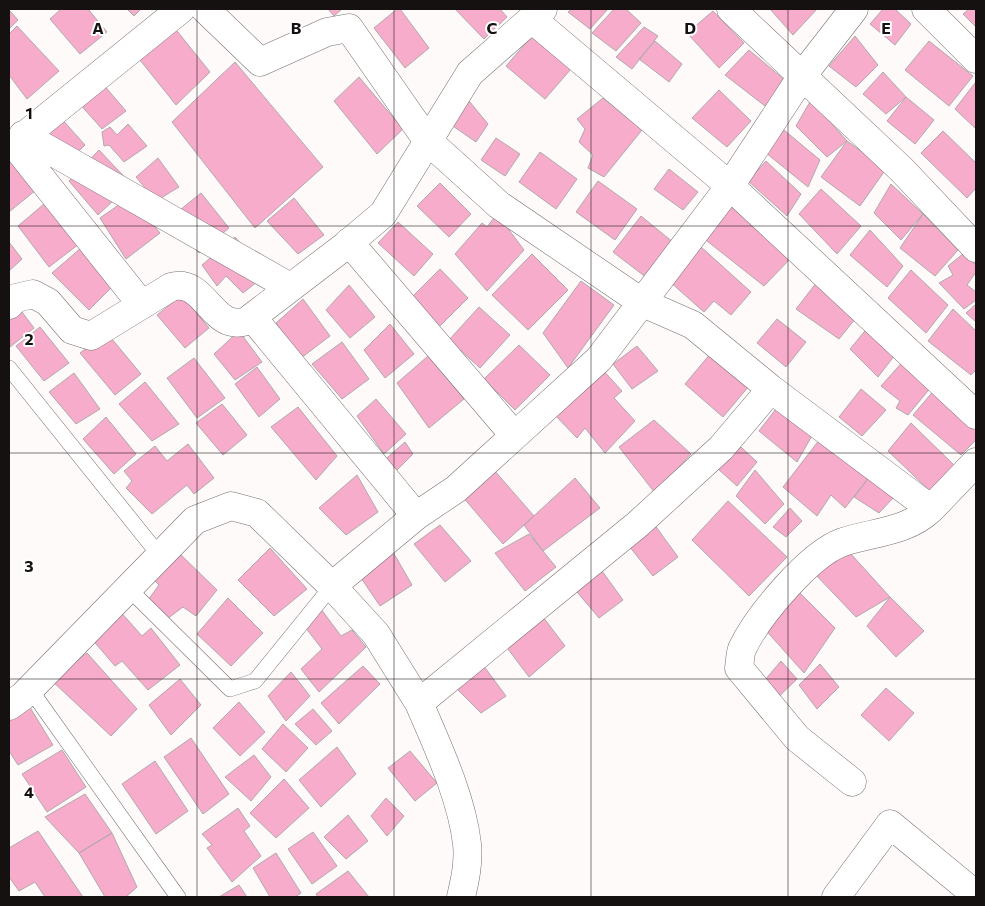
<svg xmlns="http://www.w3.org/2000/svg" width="985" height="906" viewBox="0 0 985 906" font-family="Commissioner,sans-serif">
  <rect width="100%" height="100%" fill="#fefafa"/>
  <path fill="#f7accb" stroke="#b1a8ab" d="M61 9H88L107 32 80 54 50 19Z
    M127 9H141L134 16Z
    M328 9H342L334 16Z
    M397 9H400L429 48 405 68 374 28Z
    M455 9H500L507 17 484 39Z
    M572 9H608L590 29 568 12Z
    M614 9H626L641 23 616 51 592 33Z
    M770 9H817L793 35Z
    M883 9H895L911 24 895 45 870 24Z
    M969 9H976V27L963 14Z
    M9 10 18 20 9 29Z
    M713 11 744 43 719 68 687 33Z
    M17 26 59 71 27 99 9 75V34Z
    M173 26 210 72 176 105 136 55Z
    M644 27 658 36 632 69 616 57Z
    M532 36 571 69 545 99 506 66Z
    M855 36 878 65 856 87 829 66Z
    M655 41 682 64 669 82 639 59Z
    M929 41 973 76 949 106 905 70Z
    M749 50 786 81 765 106 725 75Z
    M235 62 323 167 255 228 172 122Z
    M883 72 906 97 886 114 863 94Z
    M359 77 403 129 377 154 334 101Z
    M102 83 126 111 102 129 78 102Z
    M975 83 976 85V129L955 109Z
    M719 90 751 121 727 147 692 118Z
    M465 96 488 124 476 142 447 122Z
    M906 97 934 120 915 144 887 121Z
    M603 98 642 130 604 177 588 168 593 155 579 142 585 129 577 119Z
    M811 100 847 141 827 157 796 126Z
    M60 117 85 145 63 166 37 138Z
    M128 124 147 146 124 162 109 145 104 146 102 132 110 127 117 135Z
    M784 130 820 160 808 187 766 153Z
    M943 131 976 163V188L967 198 921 153Z
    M496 138 520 154 505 176 481 160Z
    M847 141 886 169 860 206 821 177Z
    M99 150 131 184 98 215 69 181Z
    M540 152 577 179 556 209 519 182Z
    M9 158 36 190 9 212Z
    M158 158 179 187 156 201 136 177Z
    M766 161 801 194 787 216 748 181Z
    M669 169 698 192 683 210 654 189Z
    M598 181 637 209 615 240 576 212Z
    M440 183 471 214 449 237 417 206Z
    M891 184 923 214 901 240 874 213Z
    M821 189 861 226 837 254 799 214Z
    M201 193 229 228 199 253 170 218Z
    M130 197 160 233 126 259 100 218Z
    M294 198 324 235 298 254 267 221Z
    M44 204 79 244 49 267 18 226Z
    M729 205 790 259 764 286 702 237Z
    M497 214 524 250 487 291 455 254 482 223 487 227Z
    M923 214 958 250 935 276 900 248Z
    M641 216 674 243 647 278 613 252Z
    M398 222 433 254 414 276 378 243Z
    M870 230 903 266 887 287 850 255Z
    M235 237 267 274 243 293 226 276 217 286 202 265Z
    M9 242 22 259 9 271Z
    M700 246 751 292 731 315 714 301 704 312 669 281Z
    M82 247 113 286 89 310 52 273Z
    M964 253 976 265V272L967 285 976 292V300L964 309 939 283 953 275 948 266Z
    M532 254 568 290 528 330 492 295Z
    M440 269 468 298 437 329 409 300Z
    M911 270 948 305 926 333 888 298Z
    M581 281 614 305 568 368 543 333Z
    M817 282 856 318 839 339 796 309Z
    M349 285 375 317 350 338 326 310Z
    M182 295 209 328 185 348 157 315Z
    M303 299 330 336 301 358 276 323Z
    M16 304 34 328 10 347 9 310Z
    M976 304V322L966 313Z
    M479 307 510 335 480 368 449 340Z
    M953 309 976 331V370L971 375 928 341Z
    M777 319 806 342 786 367 757 343Z
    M390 324 414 354 385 378 364 350Z
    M869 326 898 351 878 377 850 349Z
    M40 327 69 363 44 381 16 346Z
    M239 331 262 362 235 380 214 354Z
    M107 333 141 374 115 395 80 353Z
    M342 342 369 379 342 399 312 364Z
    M519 345 550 375 515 410 484 379Z
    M637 346 658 371 632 389 613 364Z
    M711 353 749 386 723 417 685 384Z
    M428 356 464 399 429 428 397 383Z
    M194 358 225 398 197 418 167 378Z
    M906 358 932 386 908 415 896 408 900 401 881 386Z
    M257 367 280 399 259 417 235 384Z
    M601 368 622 391 614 398 635 421 605 453 585 428 577 438 551 411Z
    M74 373 100 409 76 424 49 392Z
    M145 382 179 424 152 441 119 404Z
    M936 388 976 428V440L961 455 913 415Z
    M861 389 886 410 862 436 839 417Z
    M376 399 406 434 384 454 357 416Z
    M222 404 247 435 223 455 196 423Z
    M779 405 813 434 797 462 759 431Z
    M298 407 337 456 316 480 271 427Z
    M106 417 136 454 114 474 83 439Z
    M654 420 691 454 655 493 619 447Z
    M911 423 955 466 932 493 888 451Z
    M820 439 870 476 845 508 831 495 817 516 783 487Z
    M405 442 413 454 391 476 380 464Z
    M188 444 214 478 194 494 187 485 152 514 126 488 132 481 124 471 155 446 167 461Z
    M741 447 757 462 737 486 718 469Z
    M487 462 534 516 503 544 456 489Z
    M755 470 784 504 765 524 736 496Z
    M357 475 378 512 346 535 319 508Z
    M870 476 894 497 879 513 854 497Z
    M575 478 600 508 543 551 524 525Z
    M728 501 787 557 749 596 692 540Z
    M790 508 802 521 786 537 773 527Z
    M651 520 678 557 653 576 625 541Z
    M440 525 471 561 445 582 414 544Z
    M529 534 556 567 525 591 495 553Z
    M841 543 890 597 856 617 814 573Z
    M270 548 307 589 274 616 238 580Z
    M176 550 217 590 196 616 183 607 167 619 148 600 159 585 149 575Z
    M393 552 412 585 380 606 359 575Z
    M597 564 623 600 599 618 572 586Z
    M798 591 835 628 804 673 762 626Z
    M890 597 924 631 896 657 867 626Z
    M228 598 263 633 231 666 197 634Z
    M321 609 341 636 352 630 366 647 319 692 301 669 322 649 302 623Z
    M119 610 142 636 151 628 180 665 148 690 122 661 115 666 91 638Z
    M543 617 565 646 529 677 505 645Z
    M87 653 137 709 111 736 51 680Z
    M781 661 797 679 769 706 759 687Z
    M820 664 839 687 817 709 799 685Z
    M483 665 506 696 481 713 452 684Z
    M363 666 380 684 339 724 321 703Z
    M291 672 310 696 286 721 268 696Z
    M180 679 201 705 171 735 149 705Z
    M886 688 914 713 889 741 861 715Z
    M23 696 53 745 18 765 9 751V706Z
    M239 702 265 732 240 756 213 728Z
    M313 709 332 731 316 745 295 724Z
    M283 724 308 748 286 772 262 749Z
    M191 738 229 794 203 814 164 757Z
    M337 747 356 774 321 807 299 780Z
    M62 750 86 787 47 812 22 774Z
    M410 751 437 783 415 801 388 768Z
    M254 755 271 777 251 801 225 777Z
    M155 761 188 811 156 834 122 784Z
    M284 779 309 808 276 838 250 813Z
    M85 794 112 833 79 853 45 817Z
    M386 798 404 816 387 836 371 816Z
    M238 808 250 826 244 831 261 856 232 882 207 848 212 845 202 834Z
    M348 815 368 841 346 859 324 837Z
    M38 831 83 897H45L35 882 19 891 9 877V848Z
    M313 832 337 866 312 884 288 849Z
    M112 833 137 887 126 897H105L79 853Z
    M276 853 301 893 295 897H270L253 868Z
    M348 871 369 897H318L316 894Z
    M239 885 247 897H219Z"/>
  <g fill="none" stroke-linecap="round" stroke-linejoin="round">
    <defs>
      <path id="service" d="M9 368 160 556
        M128 588 230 689 255 681 332 586
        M30 689 178 897"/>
      <path id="minor" d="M205 9 260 62 327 32 349 28 427 140 499 205 643 303 693 325 771 389 931 509 976 462
        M731 9 902 170 976 248
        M926 9 976 59
        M532 19 730 186 976 415
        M23 135 290 287
        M349 242 514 435
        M9 305 16 298 33 294 48 302 72 330 91 336 171 287C206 277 211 333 247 321L345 246 383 214 470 73 543 9
        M142 305 14 144 181 9
        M252 317 416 516
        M332 586 416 516 456 489 599 359 730 186 802 76 854 9
        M9 706 23 696 195 520 231 506 257 513 332 586 376 634 419 703
        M852 782 797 738 739 668C740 662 740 654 742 649 757 617 809 554 843 542 873 532 907 532 931 509
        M461 897C465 880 469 862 467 844 462 798 437 745 419 703L638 524 721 448 771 389
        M836 897 890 824 976 895"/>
    </defs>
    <use href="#service" stroke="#786f6f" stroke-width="16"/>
    <use href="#minor" stroke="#786f6f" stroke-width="29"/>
    <use href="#service" stroke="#fff" stroke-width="15"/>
    <use href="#minor" stroke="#fff" stroke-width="28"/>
  </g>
  <path fill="none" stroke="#151111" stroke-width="1" stroke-opacity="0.55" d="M197 9V897M394 9V897M591 9V897M788 9V897M9 226H976M9 453H976M9 679H976"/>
  <g font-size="16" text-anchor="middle" font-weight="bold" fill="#151111" stroke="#fff" stroke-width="4" stroke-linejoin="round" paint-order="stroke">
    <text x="98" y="34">A</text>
    <text x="296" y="34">B</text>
    <text x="492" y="34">C</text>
    <text x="690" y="34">D</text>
    <text x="886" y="34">E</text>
    <text x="29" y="119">1</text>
    <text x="29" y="345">2</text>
    <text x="29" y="572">3</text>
    <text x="29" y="798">4</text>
  </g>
  <rect width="985" height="906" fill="none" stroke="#151111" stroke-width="20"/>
</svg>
